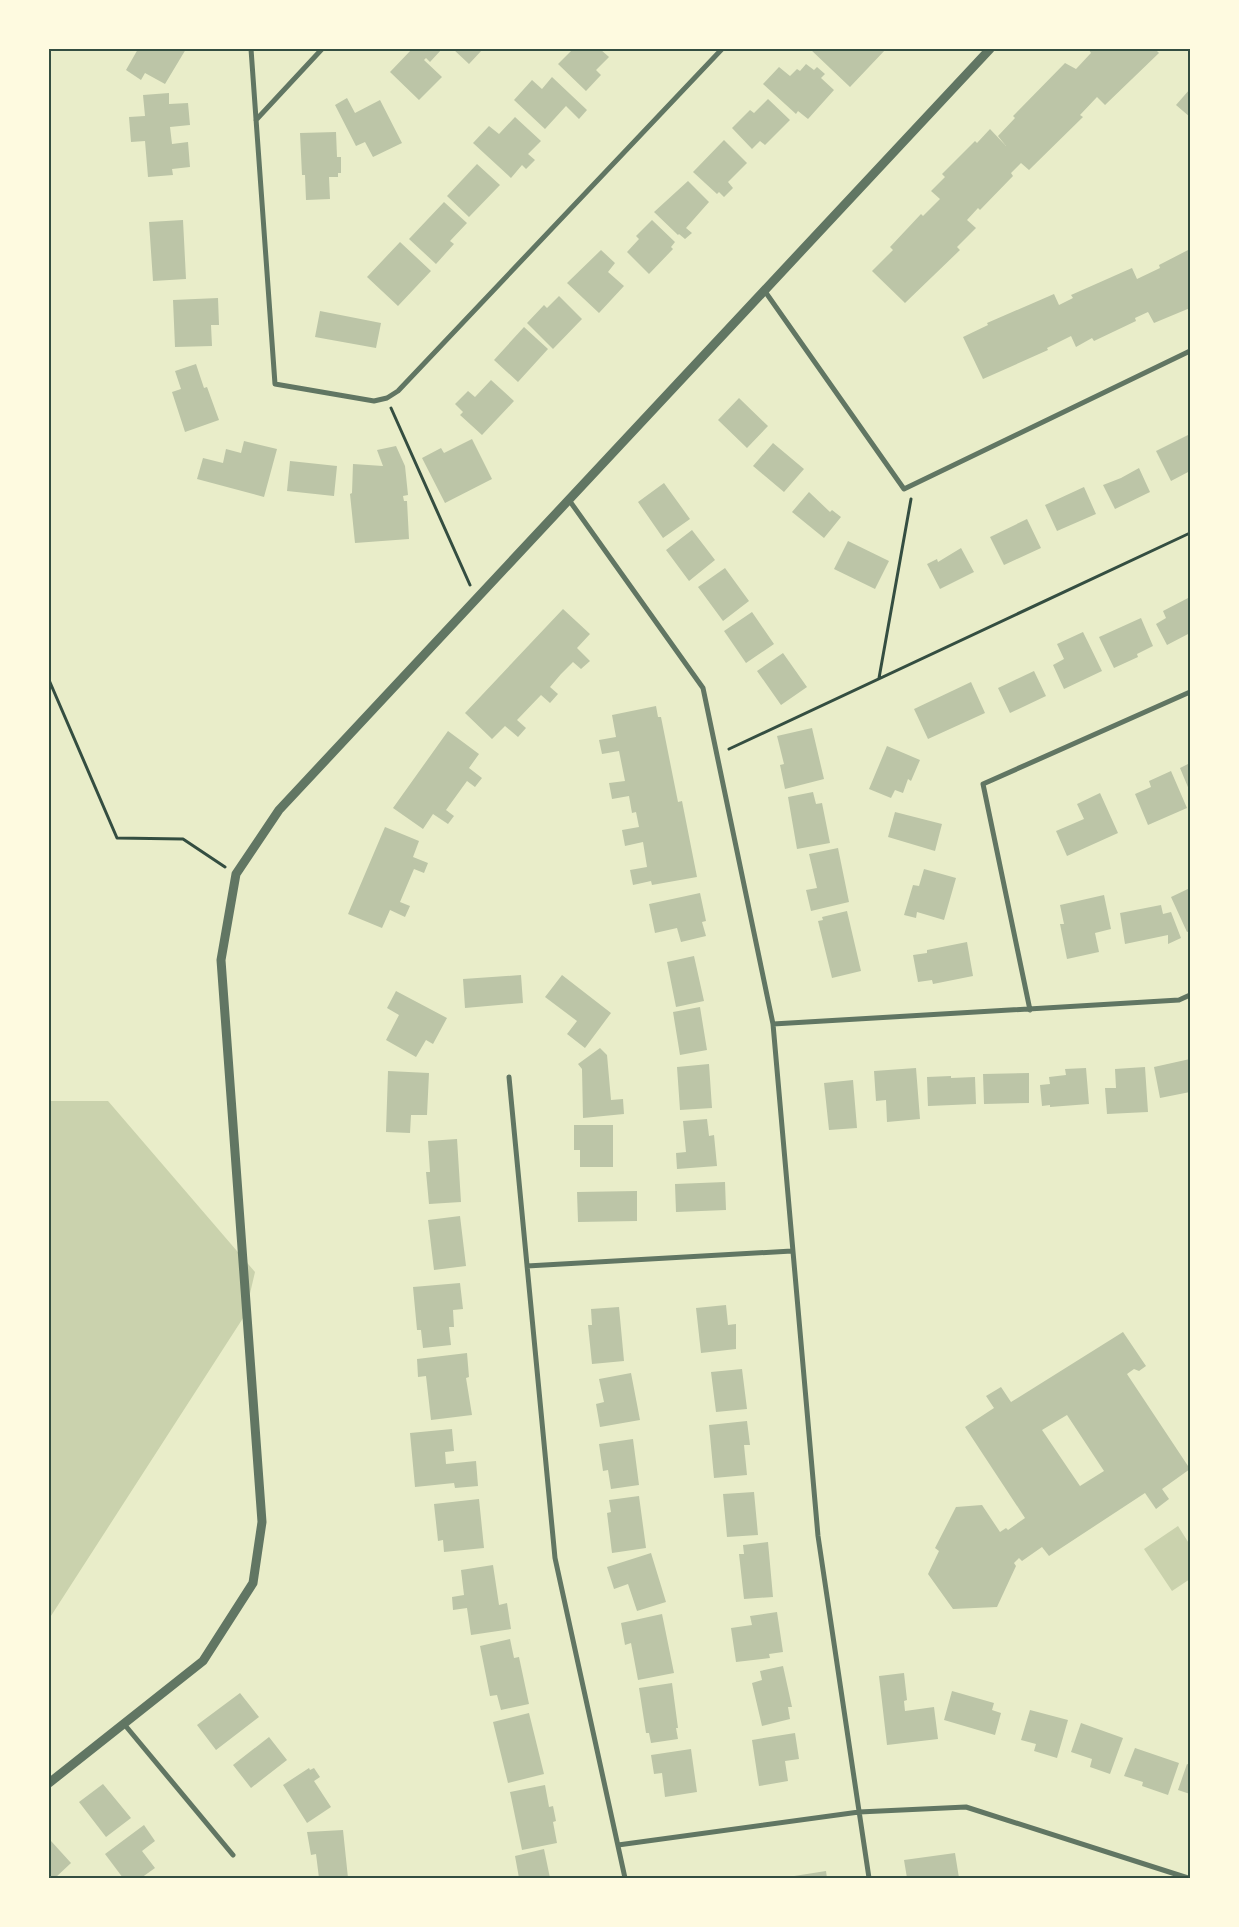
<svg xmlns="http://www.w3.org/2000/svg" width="1239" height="1927" viewBox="0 0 1239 1927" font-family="'PT Sans',sans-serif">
  <rect width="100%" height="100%" fill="#e9edc9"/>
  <path fill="#cad2ad" d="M49 1101H108L255 1272 245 1315 49 1619Z
    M1178 1526 1190 1545V1579L1172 1591 1144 1549Z"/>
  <path fill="#bcc5a7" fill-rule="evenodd" d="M138 49H186L165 84 145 73 141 80 126 70Z
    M412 49 441 50 430 62 426 58 424 60 442 77 419 100 390 72Z
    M453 49H483L469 64Z
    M573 49H600L609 57 596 70 601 75 586 91 558 64Z
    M810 49H886L850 87Z
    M1090 49H1159L1157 51 1159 53 1105 105 1097 97 1080 115 1083 117 1029 170 1021 163 1011 173 1013 176 980 210 978 208 967 220 976 228 957 247 960 250 905 303 872 271 893 250 890 247 921 214 923 216 940 199 931 191 945 177 942 174 975 141 977 143 990 129 1006 146 998 136 1015 118 1013 116 1065 63 1076 69 1091 53 1089 50Z
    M806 64 814 70 817 67 825 74 821 78 834 90 808 119 798 111 796 114 763 84 779 67 790 76 797 69 800 71Z
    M552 77 587 110 579 119 566 106 545 129 514 100 532 80 542 89Z
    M1190 89V117L1176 105Z
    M169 93V104L188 103 190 125 170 127 172 144 188 142 190 167 172 169 173 175 148 177 145 141 131 142 129 117 145 116 143 95Z
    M347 98 355 113 380 100 402 143 373 157 365 142 356 146 335 105Z
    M768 99 790 120 765 145 760 141 752 149 732 128 750 110 754 113Z
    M515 117 541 141 528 154 535 160 526 169 522 165 511 178 473 143 489 126 499 134Z
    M336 132 337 157H341V173H338V177H329L330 199 306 200 305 175H302L300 133Z
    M724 140 747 163 728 182 733 188 724 197 719 192 717 194 693 172Z
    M477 164 500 185 469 217 447 196Z
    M688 181 709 202 686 228 692 233 685 239 679 234 678 235 654 212Z
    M444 202 467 223 450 241 454 244 436 264 409 239Z
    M183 220 186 279 153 281 149 222Z
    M652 220 675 242 671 247 673 249 649 274 627 252 639 239 636 236Z
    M400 242 431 271 398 306 367 277Z
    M1190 249V308L1154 323 1148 312 1135 318 1136 321 1094 341 1092 338 1076 347 1071 336 1047 348 1048 350 983 379 963 337 988 325 987 323 1054 294 1059 305 1073 298 1071 295 1132 268 1137 279 1160 268 1159 265Z
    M601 250 615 263 608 272 624 286 599 313 567 283Z
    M559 296 582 319 553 349 527 323 544 305 547 308Z
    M218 298 219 325H211L212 346 175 347 173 300Z
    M320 311 381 323 376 348 315 337Z
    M524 327 548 349 518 382 494 360Z
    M196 364 204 388 207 387 219 420 185 432 172 392 181 389 175 371Z
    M491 380 514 401 482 435 460 415 463 412 455 404 468 391 475 397Z
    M739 398 768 426 747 448 718 420Z
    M1190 434V471L1171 481 1156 451Z
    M472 439 492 479 445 503 422 458 441 448 444 453Z
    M244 441 277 449 264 497 197 479 203 458 223 463 226 449 241 453Z
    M773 443 804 469 784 492 753 466Z
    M396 446 405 466 408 495 403 496 404 501H407L409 539 355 543 350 494 352 493 353 464 383 466 377 450Z
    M290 461 337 466 334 496 287 491Z
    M1139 468 1150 492 1115 509 1103 485 1121 478Z
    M664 483 690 519 663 538 638 502Z
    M1084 487 1096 514 1057 531 1045 505Z
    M809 492 830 512 832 510 841 517 824 538 792 512Z
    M1027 519 1041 548 1004 565 990 537Z
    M692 530 715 560 689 581 666 550Z
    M848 541 889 561 875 589 834 569Z
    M961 548 974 572 940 589 927 564 937 559 938 562Z
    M725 568 749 601 723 621 698 587Z
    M1190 597V633L1167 645 1156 624 1166 618 1163 611Z
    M563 609 590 634 577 648 590 661 581 669 573 662 561 674 550 687 558 694 550 703 541 695 517 720 526 728 518 737 505 726 492 739 465 713Z
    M752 612 774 644 746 663 724 631Z
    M1141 618 1153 646 1137 654 1138 657 1114 668 1099 637Z
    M1083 632 1102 671 1064 689 1053 665 1064 659 1057 644Z
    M783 653 807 687 781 705 757 671Z
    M1034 671 1046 696 1010 713 998 688Z
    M971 682 985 713 928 739 914 709Z
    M656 706 658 717H661L678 802 682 801 697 877 652 885 651 881 633 885 630 870 647 867 643 842 625 846 622 830 639 827 636 812 632 813 629 796 612 799 609 783 625 781 619 751 602 754 599 740 616 737 612 715Z
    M812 728 824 779 785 789 780 765 784 764 777 736Z
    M448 731 479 754 469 768 482 778 475 787 467 781 446 810 454 816 448 824 433 814 423 829 393 808Z
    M887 746 920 760 911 781 908 779 903 793 895 790 891 798 869 789Z
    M1190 763V792L1180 768Z
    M1171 771 1187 808 1148 825 1135 794 1151 787 1149 781Z
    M813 792 816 804 822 803 830 843 797 849 788 797Z
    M1100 793 1118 833 1067 856 1056 831 1084 819 1077 804Z
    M895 812 942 824 935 851 888 837Z
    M385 827 419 841 413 857 428 863 424 873 414 869 400 902 410 906 405 917 390 910 382 928 348 914Z
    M838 848 849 902 811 911 806 890 817 888 809 854Z
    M924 869 956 878 944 920 917 912 916 918 904 915 913 885 919 886Z
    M1190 888V931L1187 932 1171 897Z
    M700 893 706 921 702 922 706 936 681 942 677 928 655 933 649 904Z
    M1104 895 1111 929 1095 933 1099 952 1067 959 1060 924H1064L1060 905Z
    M1161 905 1163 914 1171 912 1181 938 1168 944V935L1125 944 1120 913Z
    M847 911 861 971 832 978 818 921 823 920 822 917Z
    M967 942 973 976 933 984 932 980 918 982 913 955 927 953V950Z
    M694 956 704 1001 676 1007 667 962Z
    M521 975 523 1003 465 1008 463 979Z
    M562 975 611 1013 585 1048 567 1034 577 1021 545 997Z
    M396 991 447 1018 433 1044 426 1040 416 1057 386 1040 399 1015 387 1008Z
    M700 1007 707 1050 680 1055 673 1012Z
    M600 1048 607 1055 611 1100 623 1099 624 1114 583 1118 582 1069 578 1064Z
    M1190 1059V1092L1160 1098 1154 1067Z
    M709 1064 712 1108 680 1110 677 1067Z
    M1145 1067 1148 1112 1107 1114 1105 1088H1116L1115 1069Z
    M916 1068 920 1119 887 1122 886 1100 876 1101 874 1071Z
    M1086 1068 1089 1104 1050 1107V1105L1042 1106 1040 1085 1050 1084 1049 1077 1066 1075 1065 1069Z
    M388 1071 429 1073 427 1115H411L410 1133 386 1132Z
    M1029 1073V1103L984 1104 983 1074Z
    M951 1076V1078L975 1077 976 1104 928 1106 927 1077Z
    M853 1080 857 1128 829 1130 824 1083Z
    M707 1119 709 1136 714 1135 717 1166 677 1169 676 1153 686 1152 683 1121Z
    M574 1125H613V1167H580V1150H574Z
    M457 1139 461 1202 429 1204 426 1172H430L428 1141Z
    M725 1182 726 1210 676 1212 675 1184Z
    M637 1191V1221L578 1222 577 1192Z
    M460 1216 466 1266 434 1270 428 1220Z
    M460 1283 463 1309 453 1310 454 1327H449L451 1345 423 1348 421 1330H417L413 1287Z
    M726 1305 728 1325 736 1324V1349L701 1353 696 1308Z
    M619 1307 624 1361 592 1364 588 1325H592L591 1309Z
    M1123 1332 1146 1366 1139 1371 1134 1369 1127 1374 1190 1469 1162 1489 1169 1499 1156 1509 1145 1493 1049 1556 1042 1547 1022 1561 1019 1558 1014 1563 1016 1566 997 1607 953 1609 928 1574 939 1551 935 1548 956 1507 982 1505 1000 1532 1006 1528 1008 1530 1025 1518 965 1427 994 1408 986 1396 1001 1387 1011 1402ZM1067 1415 1104 1471 1080 1486 1042 1430Z
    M467 1353 469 1377 466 1378 472 1415 431 1420 426 1376 418 1377 417 1359Z
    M742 1369 747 1409 716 1412 711 1372Z
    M631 1373 640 1420 600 1427 596 1404 604 1402 599 1379Z
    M747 1421 750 1445H744L747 1475 714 1478 709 1425Z
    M452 1429 454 1451 445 1452 446 1464 476 1461 478 1486 455 1488 454 1483 415 1487 410 1433Z
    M633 1439 639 1485 611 1489 608 1470 603 1471 599 1444Z
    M754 1492 758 1535 727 1537 723 1494Z
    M639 1496 646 1548 612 1553 607 1513 611 1512 609 1500Z
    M479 1499 484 1548 444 1552 443 1540 438 1541 434 1504Z
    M768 1542 773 1597 744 1599 739 1554H744L743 1545Z
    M651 1553 666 1602 637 1611 628 1584 614 1589 607 1567Z
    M493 1565 499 1605 507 1603 511 1629 471 1635 467 1608 453 1610 452 1597 464 1595 461 1570Z
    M777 1612 783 1652 769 1654 770 1658 736 1662 731 1628 752 1625 750 1616Z
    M662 1614 674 1673 638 1680 631 1643 625 1645 621 1623Z
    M510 1639 514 1658 519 1657 529 1704 501 1710 497 1695 490 1696 480 1646Z
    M783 1666 792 1707H788L790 1719 762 1726 752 1683 762 1680 760 1671Z
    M904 1673 907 1700 904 1701 905 1711 934 1707 938 1739 887 1745 879 1676Z
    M672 1683 678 1728H676L678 1739 651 1743 649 1733H646L639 1688Z
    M952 1691 994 1703 992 1710 1001 1713 995 1735 944 1720Z
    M240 1693 259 1717 216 1750 197 1725Z
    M1030 1710 1068 1720 1057 1758 1034 1751 1036 1744 1021 1740Z
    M529 1713 544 1774 508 1783 493 1722Z
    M1081 1723 1123 1738 1110 1774 1090 1767 1092 1759 1071 1752Z
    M795 1733 799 1759 785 1761 788 1781 759 1786 752 1740Z
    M269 1737 287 1760 251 1788 233 1765Z
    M1135 1748 1179 1763 1168 1795 1142 1786 1143 1782 1124 1776Z
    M691 1749 697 1792 665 1797 662 1773 654 1774 651 1755Z
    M1187 1764 1190 1765V1794L1178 1790Z
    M309 1768 310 1770 314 1768 320 1777 314 1781 331 1807 307 1823 283 1785Z
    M103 1784 131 1818 106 1837 79 1802Z
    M545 1785 549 1807 553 1806 556 1821 553 1822 557 1843 522 1850 510 1792Z
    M144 1825 155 1841 142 1851 155 1868 141 1878H123L105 1854Z
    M343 1830 348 1878H319L316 1854 311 1855 307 1832Z
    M51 1841 71 1863 55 1878H49V1843Z
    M544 1849 550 1878H519L515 1856Z
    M955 1853 959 1878H907L904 1860Z
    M826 1871 827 1878H788V1877Z"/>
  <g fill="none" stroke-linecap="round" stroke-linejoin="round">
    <path stroke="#344e41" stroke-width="3" d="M391 408 470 585
      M879 678 911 499
      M49 680 117 838 183 839 225 867
      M729 749 1190 533"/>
    <path stroke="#617663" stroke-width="5" d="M251 49 275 384 374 401 387 398 398 391 722 49
      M256 120 322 49
      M764 290 904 489 1190 351
      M569 500 703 688 773 1024 818 1536 869 1878
      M1030 1010 983 784 1190 692
      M773 1024 1179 1000 1190 995
      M509 1077 555 1558 625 1878
      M527 1266 792 1251
      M124 1724 233 1855
      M618 1845 859 1812 966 1807 1188 1878"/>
    <path stroke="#617663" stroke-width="9" d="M49 1783 203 1661 253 1583 262 1522 221 960 236 874 279 810 990 49"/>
  </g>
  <rect width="1239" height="1927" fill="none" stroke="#fefae0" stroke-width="100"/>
  <rect x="50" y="50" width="1139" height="1827" fill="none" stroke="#344e41" stroke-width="2"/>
</svg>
